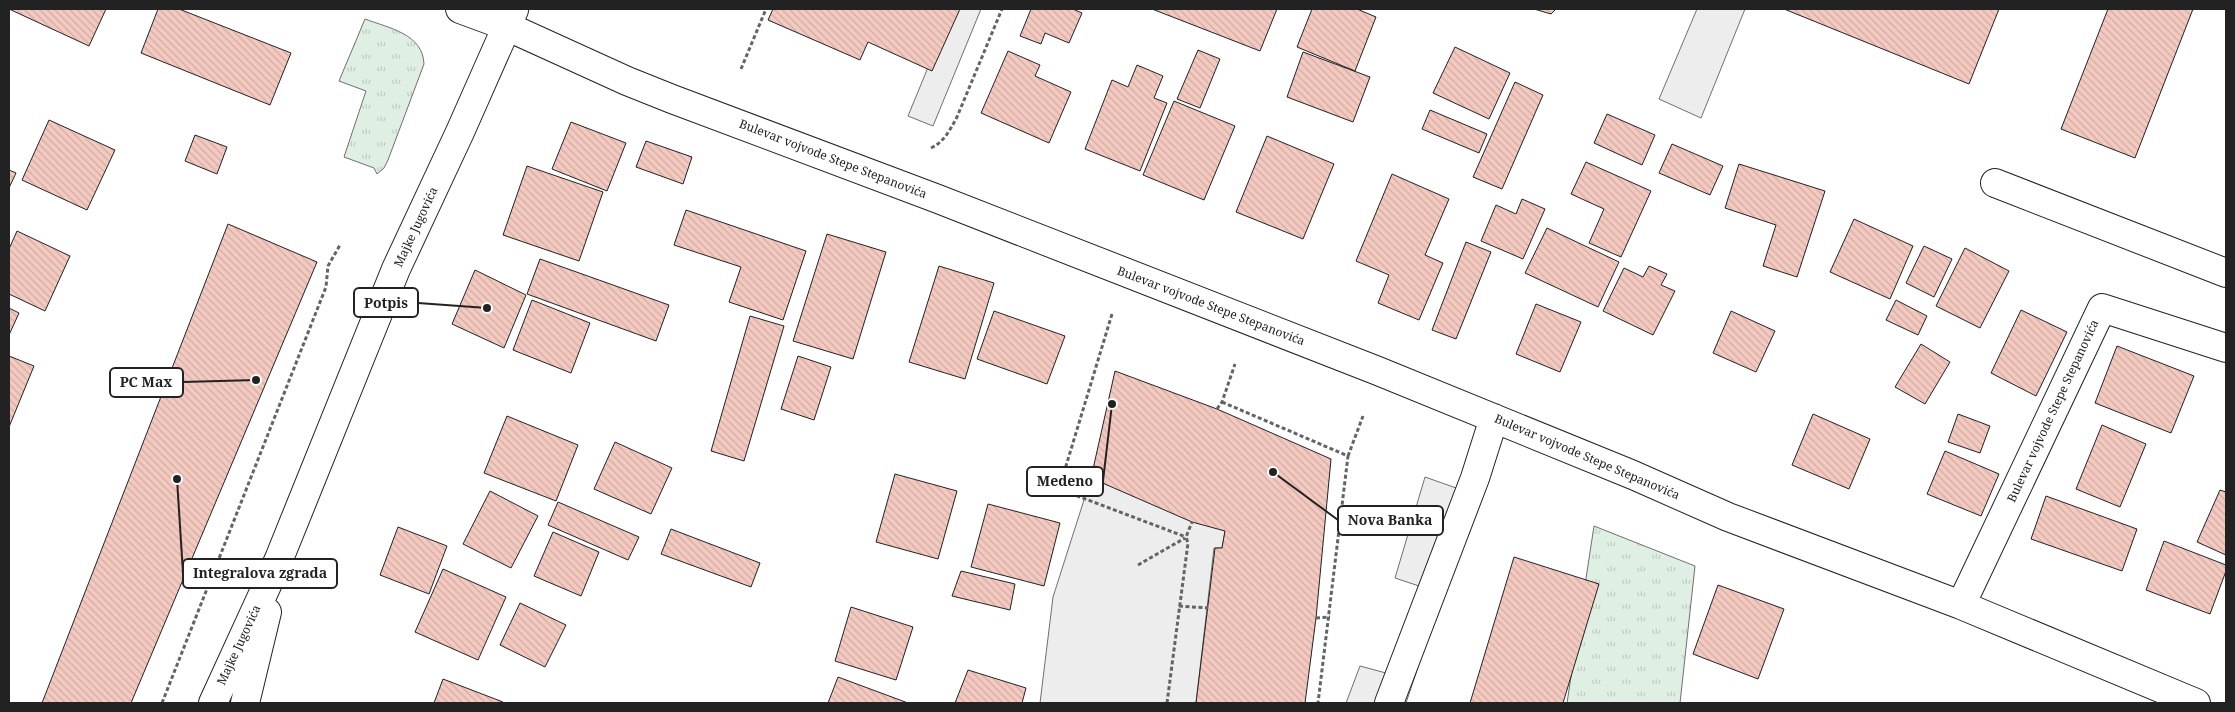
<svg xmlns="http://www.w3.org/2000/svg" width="2235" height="712" viewBox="0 0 2235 712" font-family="'Noto Serif',serif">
  <defs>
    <pattern id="grass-tufts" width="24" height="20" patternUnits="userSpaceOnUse" patternTransform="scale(1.25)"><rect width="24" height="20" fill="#e0efe3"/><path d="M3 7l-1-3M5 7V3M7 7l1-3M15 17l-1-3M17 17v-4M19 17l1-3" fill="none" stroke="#c0cdc2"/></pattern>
    <pattern id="building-back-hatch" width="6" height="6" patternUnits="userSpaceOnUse" patternTransform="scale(1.25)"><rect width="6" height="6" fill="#f3c9c0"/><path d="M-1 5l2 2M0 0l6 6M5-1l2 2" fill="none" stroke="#d0aca5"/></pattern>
  </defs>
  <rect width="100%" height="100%" fill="#fff"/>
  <path fill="url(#grass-tufts)" stroke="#6f6f6f" d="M365 19C389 28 423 34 424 64L388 160 384 168 377 174 374 168 344 157 366 91 339 81Z
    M1594 526 1695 566 1680 703H1567Z"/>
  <path fill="#ededed" stroke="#6f6f6f" d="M952 9H981L933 126 908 116Z
    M1697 9H1745L1701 118 1659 99Z
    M1425 477 1476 495 1406 703H1346L1360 666 1397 676 1428 589 1395 578Z
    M1091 478 1225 531 1222 548H1214L1196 703H1040L1053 597Z"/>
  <path fill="url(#building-back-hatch)" stroke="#222" d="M9 9H106L89 46Z
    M158 9H179L291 53 270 105 141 53Z
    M773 9H960L932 71 868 42 860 60 768 20Z
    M1031 9H1073L1082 13 1069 43 1045 33 1041 44 1020 36Z
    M1152 9H1277L1260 51Z
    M1312 9H1357L1376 17 1355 71 1297 47Z
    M1534 9H1556L1551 14Z
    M1784 9H1999L1969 84Z
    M2108 9H2193L2135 158 2061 129Z
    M1455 47 1510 73 1489 119 1433 93Z
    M1198 50 1220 59 1200 108 1177 99Z
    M1008 51 1040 65 1035 76 1071 92 1049 143 981 113Z
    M1303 52 1370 77 1353 122 1287 97Z
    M1137 65 1163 76 1154 98 1167 103 1140 171 1085 149 1112 80 1128 87Z
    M1515 82 1543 95 1502 189 1473 177Z
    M1174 101 1235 126 1204 200 1143 175Z
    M1430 110 1487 134 1479 153 1422 129Z
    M1607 114 1655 135 1642 165 1594 143Z
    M49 120 115 150 87 210 22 180Z
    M571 122 626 143 607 191 552 169Z
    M195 135 227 147 217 174 185 161Z
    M1267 136 1334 164 1303 239 1236 212Z
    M646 141 692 157 683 184 636 167Z
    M1672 144 1723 166 1710 195 1659 173Z
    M1586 162 1651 191 1621 257 1589 243 1604 209 1571 194Z
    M1739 164 1825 191 1797 277 1763 266 1776 225 1725 208Z
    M527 166 603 192 579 261 503 235Z
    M9 170 16 173 9 188Z
    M1392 174 1449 199 1425 255 1443 263 1419 320 1378 303 1389 275 1356 261Z
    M1522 199 1545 209 1523 259 1481 241 1496 205 1516 214Z
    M686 210 806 251 783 320 729 302 741 267 674 245Z
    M1854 219 1913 246 1890 299 1830 272Z
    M228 224 317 262 131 703H42Z
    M1547 228 1619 262 1598 307 1525 273Z
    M17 231 70 256 45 311 9 294V249Z
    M827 234 886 252 853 359 793 341Z
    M1466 242 1491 252 1456 339 1432 330Z
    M1924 246 1952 259 1934 297 1906 283Z
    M1965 248 2009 271 1980 328 1936 306Z
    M540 259 669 305 656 341 527 294Z
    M939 266 994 283 965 379 909 362Z
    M1649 266 1667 274 1661 285 1675 291 1653 335 1603 311 1624 268 1643 277Z
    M475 270 526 295 504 348 452 324Z
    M532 300 590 323 571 373 513 350Z
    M1896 300 1927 316 1918 335 1886 320Z
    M1536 304 1581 322 1560 372 1516 354Z
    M9 308 19 313 9 335Z
    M2021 310 2067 332 2036 396 1991 373Z
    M994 311 1065 336 1047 384 977 359Z
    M1731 311 1775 331 1756 372 1713 353Z
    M750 316 784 326 744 461 711 451Z
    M1921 344 1950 362 1925 404 1895 387Z
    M2117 346 2194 376 2171 433 2095 403Z
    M9 356 34 366 9 427Z
    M798 356 831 367 814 420 781 409Z
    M1115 371 1217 409 1331 459 1316 618 1305 703H1196L1215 548H1222L1225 531 1192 522 1091 478Z
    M1813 414 1870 439 1849 489 1792 465Z
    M1958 414 1990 426 1980 453 1948 442Z
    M507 416 578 445 556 501 484 473Z
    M2102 425 2146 444 2120 507 2076 489Z
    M615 442 672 468 651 514 594 489Z
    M1945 451 1999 474 1981 516 1927 494Z
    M895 474 957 491 938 559 876 542Z
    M2220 490 2226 492V555L2197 542Z
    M490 491 538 516 511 568 463 544Z
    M2046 496 2137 529 2122 571 2031 539Z
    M558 502 639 537 628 560 548 525Z
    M988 504 1060 523 1044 586 971 567Z
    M398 527 447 546 429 594 380 575Z
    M671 529 760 563 751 587 661 554Z
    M553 532 599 552 581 596 534 576Z
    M2164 541 2226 565V571L2210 614 2146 590Z
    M1514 557 1599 584 1563 703H1470Z
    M443 569 506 597 478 660 415 632Z
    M961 571 1015 584 1010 610 952 596Z
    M1718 585 1784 609 1758 679 1693 654Z
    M520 603 566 625 545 667 500 645Z
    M851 607 913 627 896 680 835 661Z
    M968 670 1026 688 1022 703H955Z
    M838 677 908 703H828Z
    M443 679 503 702 502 703H434Z"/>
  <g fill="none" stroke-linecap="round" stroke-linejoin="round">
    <defs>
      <path id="minor" d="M460 9 506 26 627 81 672 99 938 199 1378 371 1633 475 1728 517 1961 605 2196 703
        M1995 183 2226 273
        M1961 605 2102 308 2226 348
        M213 703 279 559 396 269 460 132 514 10
        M245 703 267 612
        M1389 703 1475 478 1494 418"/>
    </defs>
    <use href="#minor" stroke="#222" stroke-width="30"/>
    <path stroke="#646464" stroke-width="3" stroke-dasharray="4 2.5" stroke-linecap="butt" d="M741 69 766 9
      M931 148C944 142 950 130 957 117L1002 9
      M1112 314 1059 489 1186 537
      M1222 402 1348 456 1318 703
      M1217 409 1222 402 1235 364
      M1348 456 1363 416
      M1138 565 1185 538
      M1179 606 1208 608
      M1316 618 1330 617
      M162 703 326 287 328 266 340 245
      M1167 703 1188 543 1186 537 1192 522"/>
    <use href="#minor" stroke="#fff" stroke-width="28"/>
  </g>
  <g text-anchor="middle" stroke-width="4" stroke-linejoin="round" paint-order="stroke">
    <g font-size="12" fill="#222" stroke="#fff">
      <text transform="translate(833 159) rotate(21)" y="4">Bulevar vojvode Stepe Stepanovića</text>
      <text transform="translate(416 227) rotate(-65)" y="4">Majke Jugovića</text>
      <text transform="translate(1211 306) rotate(21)" y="4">Bulevar vojvode Stepe Stepanovića</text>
      <text transform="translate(2053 411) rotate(-65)" y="4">Bulevar vojvode Stepe Stepanovića</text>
      <text transform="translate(1587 457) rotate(23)" y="4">Bulevar vojvode Stepe Stepanovića</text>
      <text transform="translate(239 645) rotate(-65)" y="4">Majke Jugovića</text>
    </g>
  </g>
  <path fill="none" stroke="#222" stroke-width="2" d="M487 308L418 303M256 380L183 382M1112 404L1103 481M1273 472L1338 520M177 479L183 573"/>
  <g fill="#222" stroke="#fff" stroke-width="2">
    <circle cx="487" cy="308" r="5"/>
    <circle cx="256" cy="380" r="5"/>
    <circle cx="1112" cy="404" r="5"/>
    <circle cx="1273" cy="472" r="5"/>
    <circle cx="177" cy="479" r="5"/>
  </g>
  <g fill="#fff" stroke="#222" stroke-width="2">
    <rect x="354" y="288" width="64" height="29" rx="5"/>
    <rect x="110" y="368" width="73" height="29" rx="5"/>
    <rect x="1027" y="467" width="76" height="29" rx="5"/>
    <rect x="1338" y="506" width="105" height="29" rx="5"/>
    <rect x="183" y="559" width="154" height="29" rx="5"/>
  </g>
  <g font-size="14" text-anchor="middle" font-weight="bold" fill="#222">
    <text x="386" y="308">Potpis</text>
    <text x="146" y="387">PC Max</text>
    <text x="1065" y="486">Medeno</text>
    <text x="1390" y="525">Nova Banka</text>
    <text x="260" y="578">Integralova zgrada</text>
  </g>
  <rect width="2235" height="712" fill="none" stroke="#222222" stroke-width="20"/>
</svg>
